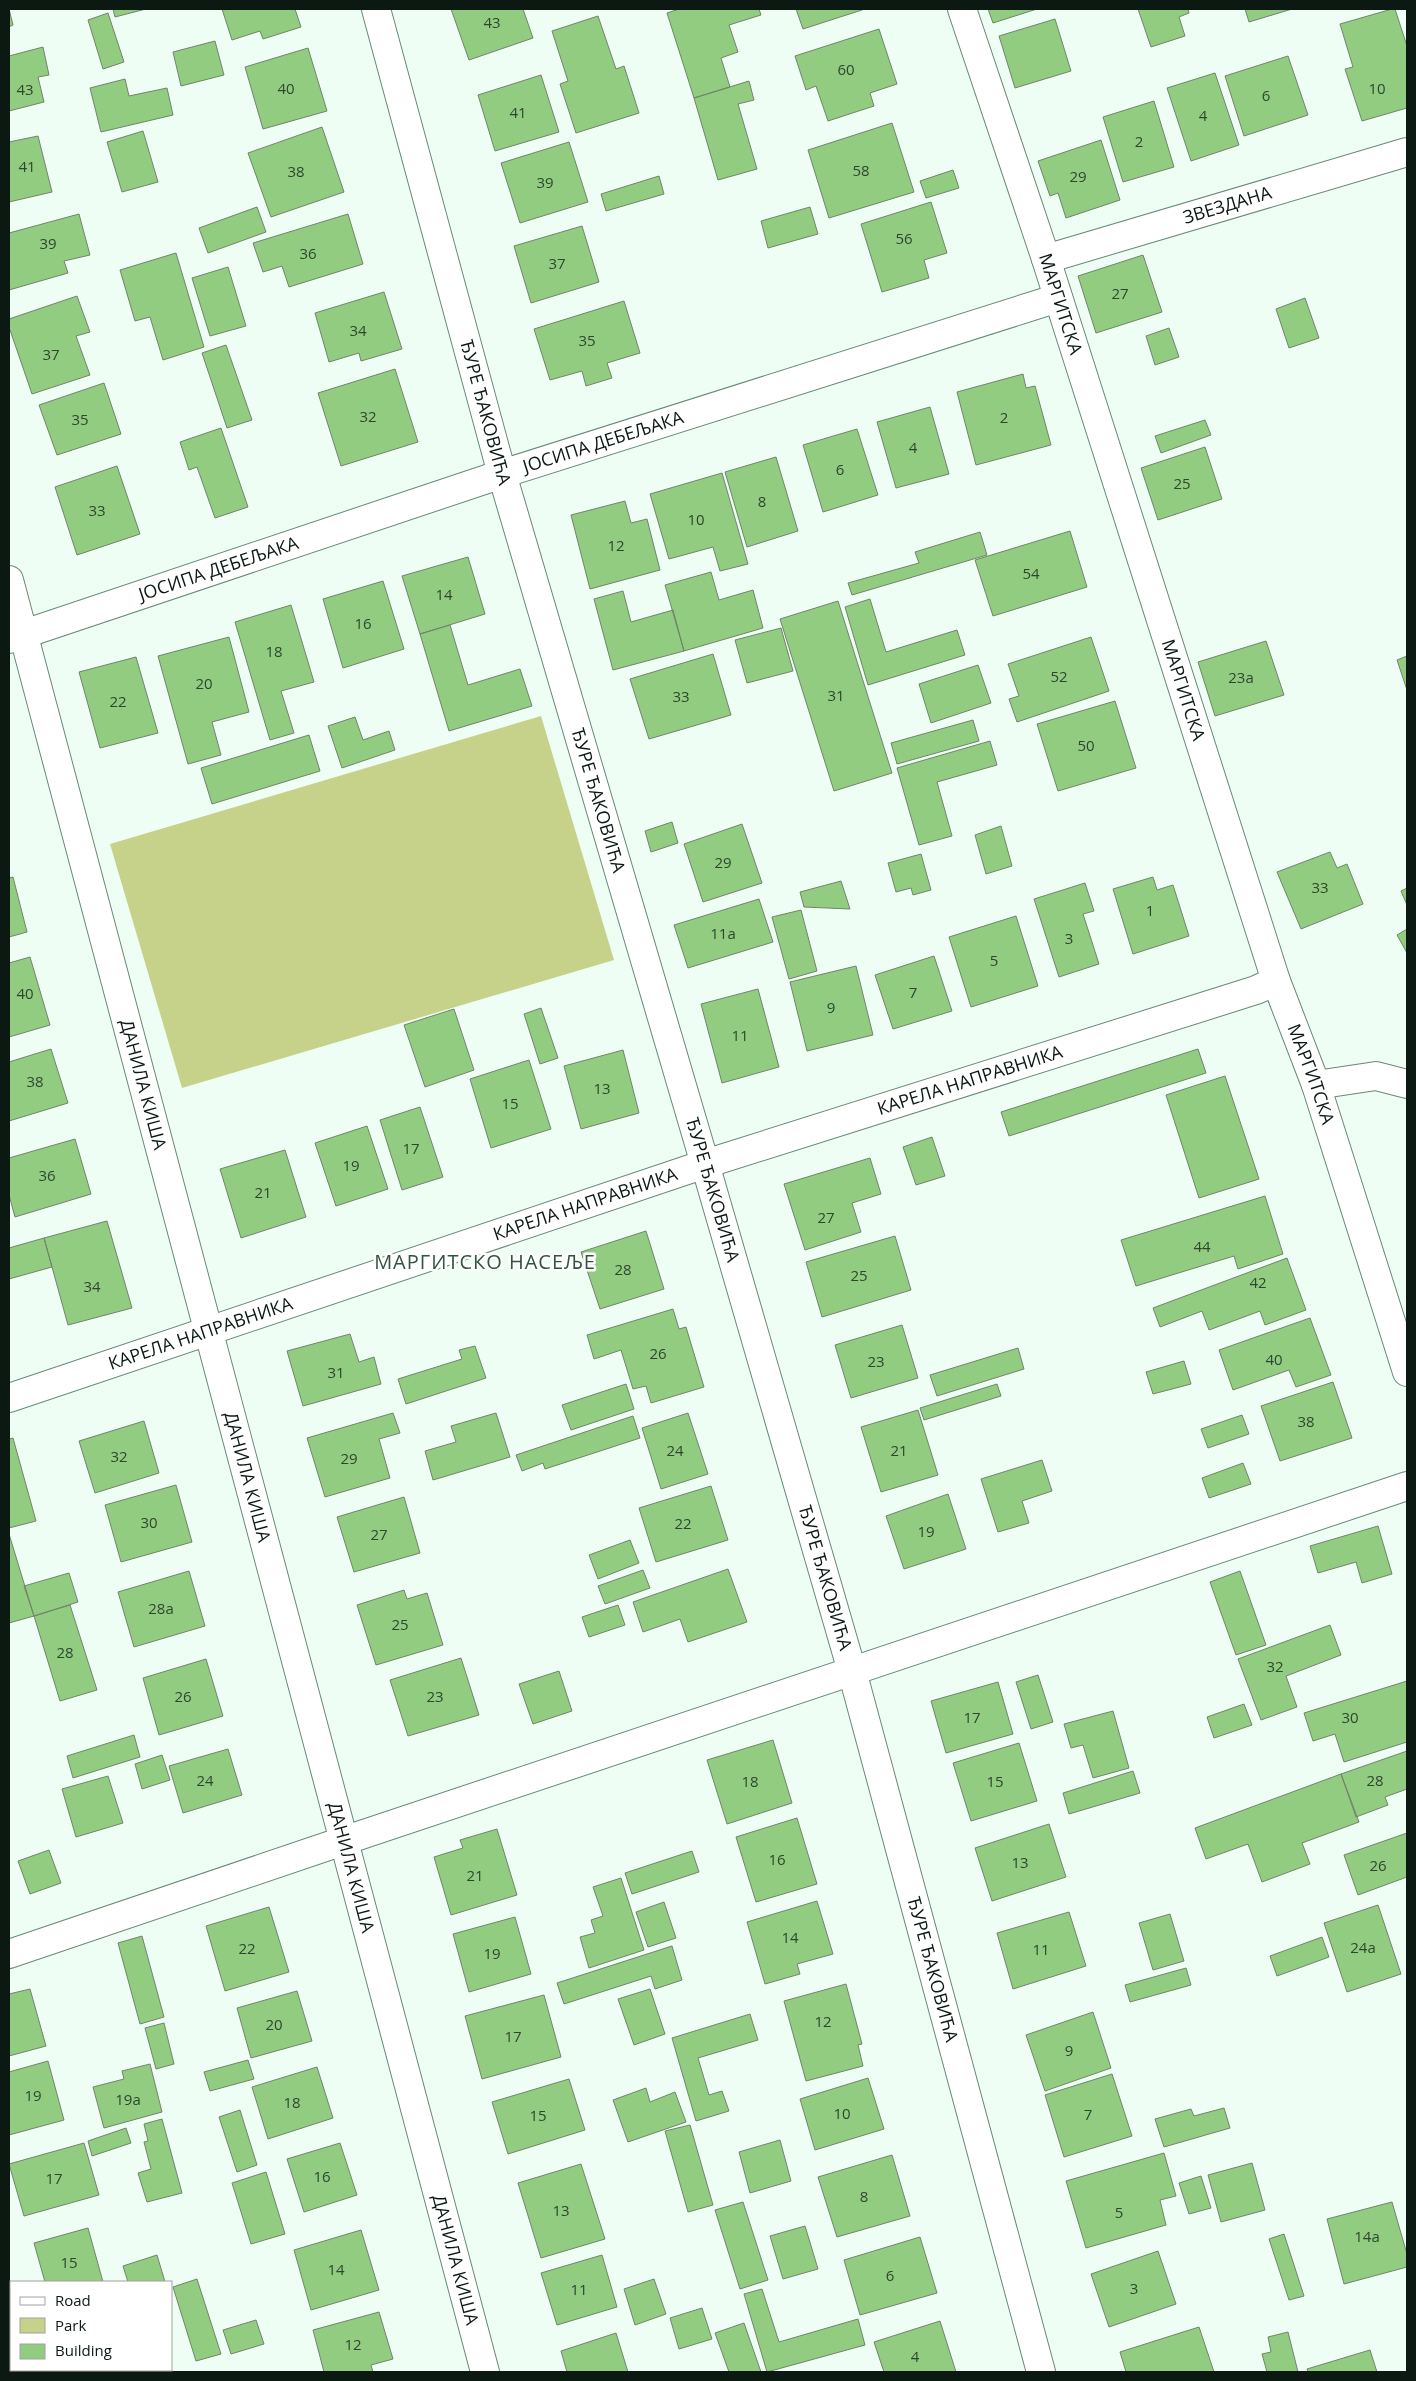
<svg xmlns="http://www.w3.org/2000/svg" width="1416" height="2381" viewBox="0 0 1416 2381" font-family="'Open Sans',sans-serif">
  <rect width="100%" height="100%" fill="#effef5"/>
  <path fill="#c6d18a" d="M541 716 614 960 182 1088 110 844Z"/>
  <path fill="#92cc81" stroke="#70856a" d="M9 9 13 25 9 27Z
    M113 9H146L115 17Z
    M222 9H295L301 27 263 39 260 31 232 40Z
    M451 9H523L533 38 469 60Z
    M679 9H759L761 15 729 25 738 52 721 58 730 87 694 98 667 13Z
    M796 9H865L803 29Z
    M988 9H1037L993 23Z
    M1138 9H1188L1189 13 1179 17 1185 36 1151 47Z
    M1245 9H1292L1249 22Z
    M1392 9H1395L1407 46V108L1362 121 1345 69 1353 67 1340 24Z
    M108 13 124 62 103 69 88 20Z
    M598 16 616 69 624 66 639 113 576 133 560 84 568 81 552 31Z
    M1055 19 1071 71 1015 88 999 36Z
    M879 29 897 84 870 93 874 106 828 121 816 86 806 90 795 56Z
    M215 41 224 75 181 86 173 52Z
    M43 47 49 75 38 77 44 102 9 111V56Z
    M308 48 327 111 263 129 245 67Z
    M1288 56 1308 115 1244 136 1225 76Z
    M1215 73 1239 145 1191 161 1167 88Z
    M541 75 559 132 495 151 478 95Z
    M125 79 129 96 167 88 173 115 101 132 90 88Z
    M749 81 754 100 738 104 757 169 718 180 694 98Z
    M1154 101 1174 167 1123 182 1103 117Z
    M892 123 914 192 829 218 808 150Z
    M322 127 344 192 271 217 248 153Z
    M143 131 158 182 122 192 107 142Z
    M38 136 52 192 9 202V142Z
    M1101 140 1120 200 1066 218 1058 193 1050 196 1038 161Z
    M569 142 588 202 520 223 501 163Z
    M953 170 959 188 926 198 920 181Z
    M659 176 664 194 606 211 601 194Z
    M931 202 947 253 924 260 929 278 882 292 861 224Z
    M257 207 266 232 208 253 199 228Z
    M810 207 818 234 768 248 761 221Z
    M79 214 90 255 64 261 68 273 9 290V233Z
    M348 214 363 264 289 287 282 266 263 272 253 243Z
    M582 226 599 282 531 303 514 246Z
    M176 253 204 347 163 360 150 317 135 321 120 270Z
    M1143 255 1162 312 1096 333 1078 276Z
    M228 267 246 326 210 336 192 278Z
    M384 292 402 349 361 361 359 353 329 362 315 313Z
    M77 296 90 332 76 336 90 375 32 394 9 327V319Z
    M1305 298 1319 338 1289 348 1276 309Z
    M624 301 640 353 607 363 612 378 586 386 582 371 550 380 534 329Z
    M1169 328 1179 357 1155 365 1146 336Z
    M226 345 252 420 227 428 202 353Z
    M395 369 418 442 341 466 318 393Z
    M1023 374 1026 388 1035 386 1051 445 976 465 957 392Z
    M104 383 121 434 57 455 39 405Z
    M930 407 949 474 896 488 877 422Z
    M1205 420 1211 435 1161 453 1155 436Z
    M221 428 248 507 215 518 197 467 189 470 180 442Z
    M857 429 878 495 823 512 803 445Z
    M1205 447 1222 499 1158 520 1141 468Z
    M776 457 798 531 747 547 725 472Z
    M117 466 140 534 77 555 55 487Z
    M722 473 748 564 720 571 713 547 669 559 650 494Z
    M625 501 631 523 647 519 660 570 590 589 571 515Z
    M1070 531 1087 587 993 616 975 560Z
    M980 532 987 555 852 595 848 583 919 563 915 552Z
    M468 557 485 614 420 634 402 576Z
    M711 572 719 600 753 590 763 628 684 651 665 585Z
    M383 581 404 649 343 668 323 599Z
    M623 591 631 622 673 610 684 651 613 670 594 599Z
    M870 599 886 652 957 630 965 655 868 685 845 607Z
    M838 601 892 773 834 791 780 619Z
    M291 605 314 682 281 691 294 733 270 740 235 622Z
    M450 625 468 685 520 669 532 706 449 731 420 634Z
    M781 628 793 671 747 683 735 640Z
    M229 637 249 712 212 722 221 755 188 764 158 656Z
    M1091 637 1109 691 1017 722 1009 699 1019 696 1008 664Z
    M1266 641 1284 695 1215 716 1198 662Z
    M713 654 731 715 649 739 630 679Z
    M1407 656V690L1397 660Z
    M136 657 158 733 100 748 79 672Z
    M978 665 991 703 931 723 919 684Z
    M1115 701 1136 768 1058 791 1037 724Z
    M355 717 363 740 389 731 395 750 342 768 328 726Z
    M973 720 979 741 897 764 891 743Z
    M309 735 320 771 212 804 201 768Z
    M990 741 997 765 937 782 952 836 919 845 897 768Z
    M672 822 678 843 651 852 645 831Z
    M742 824 762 883 703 902 684 844Z
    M1001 826 1012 866 986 874 975 835Z
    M1330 852 1337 868 1347 864 1363 904 1301 929 1277 872Z
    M921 854 931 890 913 895 911 888 896 892 888 863Z
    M13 877 27 932 9 937V878Z
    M1153 877 1157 890 1173 885 1189 936 1133 954 1113 889Z
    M841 881 850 909 804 907 800 892Z
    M1085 883 1094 911 1083 914 1099 964 1059 977 1034 899Z
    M1407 888V905L1401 891Z
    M759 899 773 942 688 968 674 925Z
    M801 910 817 971 789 979 772 917Z
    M1016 916 1038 986 971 1007 949 937Z
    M1407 929V953L1397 935Z
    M934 956 952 1011 893 1029 875 975Z
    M30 957 50 1025 9 1037V963Z
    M856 966 873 1035 807 1051 790 982Z
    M758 989 779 1067 722 1083 701 1004Z
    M541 1008 558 1058 540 1064 524 1014Z
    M454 1009 474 1070 425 1087 404 1025Z
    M51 1049 68 1103 9 1121V1062Z
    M1198 1049 1206 1073 1009 1136 1001 1112Z
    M623 1050 639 1113 581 1129 564 1066Z
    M529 1060 551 1129 491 1148 470 1079Z
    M1225 1076 1259 1179 1199 1198 1166 1095Z
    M420 1107 443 1177 402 1190 380 1120Z
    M367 1126 388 1189 336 1206 315 1143Z
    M932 1137 945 1176 916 1185 903 1147Z
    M75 1139 91 1194 15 1217 9 1195V1158Z
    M285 1150 306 1217 241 1238 220 1169Z
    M870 1158 881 1194 852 1203 861 1232 805 1250 784 1184Z
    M1265 1196 1283 1254 1238 1269 1234 1256 1136 1286 1121 1240Z
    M107 1221 132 1308 68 1325 44 1238Z
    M646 1231 664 1289 600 1309 581 1252Z
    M895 1236 911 1290 822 1317 806 1262Z
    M44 1238 52 1267 9 1279V1248Z
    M1287 1258 1306 1310 1265 1325 1260 1311 1209 1330 1202 1311 1160 1327 1153 1308Z
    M673 1309 679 1329 686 1327 704 1387 651 1403 646 1386 633 1389 621 1350 594 1359 587 1335Z
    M1310 1318 1331 1375 1296 1387 1289 1370 1233 1390 1219 1350Z
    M902 1325 918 1378 851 1398 835 1345Z
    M350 1334 359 1362 374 1357 381 1384 303 1406 287 1351Z
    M475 1346 486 1378 406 1404 398 1379 462 1359 459 1350Z
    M1018 1348 1024 1369 937 1396 930 1375Z
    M1184 1361 1191 1384 1153 1394 1146 1372Z
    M1333 1382 1352 1438 1280 1461 1261 1406Z
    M626 1384 634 1409 571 1430 562 1405Z
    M997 1384 1001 1396 924 1420 920 1408Z
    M918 1410 938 1475 881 1492 861 1427Z
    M393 1413 400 1433 379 1439 390 1478 325 1497 307 1438Z
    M496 1413 510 1457 433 1480 425 1451 456 1442 451 1426Z
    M688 1413 708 1474 661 1489 642 1428Z
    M1242 1415 1249 1434 1208 1448 1201 1429Z
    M633 1416 640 1438 545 1469 543 1463 522 1471 516 1455Z
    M144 1421 159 1473 95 1493 79 1441Z
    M13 1438 36 1521 9 1528V1439Z
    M1042 1460 1052 1491 1022 1501 1029 1523 998 1532 981 1479Z
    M1243 1463 1251 1484 1209 1498 1202 1478Z
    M176 1485 192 1542 121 1562 105 1505Z
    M711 1486 728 1540 656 1562 639 1508Z
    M948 1494 966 1549 904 1569 886 1516Z
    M404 1497 420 1553 354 1572 337 1517Z
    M1378 1526 1392 1574 1362 1583 1356 1562 1318 1573 1310 1546Z
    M9 1534 34 1616 9 1623Z
    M630 1540 639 1563 598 1579 589 1555Z
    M728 1569 747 1622 688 1642 680 1619 643 1632 633 1602Z
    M643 1570 650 1588 605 1604 598 1586Z
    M189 1571 205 1626 134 1647 118 1592Z
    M1240 1571 1266 1645 1236 1655 1210 1582Z
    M69 1573 78 1602 34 1616 24 1586Z
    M404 1590 407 1599 427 1593 443 1645 376 1665 357 1605Z
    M70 1605 97 1690 60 1701 34 1616Z
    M618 1605 625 1625 589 1637 582 1617Z
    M1330 1625 1341 1655 1286 1676 1297 1707 1261 1720 1238 1659Z
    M461 1658 479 1715 408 1736 390 1680Z
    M206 1659 223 1716 159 1735 143 1678Z
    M559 1671 572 1711 533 1724 519 1684Z
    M1038 1675 1053 1722 1031 1729 1016 1682Z
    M1407 1681V1742L1344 1762 1335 1734 1313 1741 1304 1713Z
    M998 1682 1013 1734 946 1753 931 1701Z
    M1244 1704 1252 1725 1214 1738 1207 1717Z
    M1113 1711 1129 1768 1093 1778 1083 1745 1071 1748 1064 1724Z
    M134 1735 140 1757 73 1778 67 1756Z
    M773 1740 792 1803 727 1824 707 1760Z
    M1019 1743 1037 1801 971 1821 953 1763Z
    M228 1749 242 1795 183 1813 169 1766Z
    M1407 1751V1789L1385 1797 1388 1805 1356 1817 1341 1774Z
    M162 1755 170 1780 142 1789 135 1764Z
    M1133 1771 1140 1793 1069 1814 1063 1793Z
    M1341 1774 1359 1822 1302 1843 1310 1864 1262 1882 1248 1844 1206 1859 1195 1828Z
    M108 1776 123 1823 76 1837 62 1789Z
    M797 1818 817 1884 756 1902 736 1837Z
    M1049 1824 1066 1877 992 1901 975 1848Z
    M497 1829 517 1895 451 1915 434 1857 463 1848 460 1840Z
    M1407 1833V1877L1358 1895 1344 1855Z
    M49 1850 61 1883 30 1894 18 1861Z
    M692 1851 699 1872 632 1894 625 1873Z
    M621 1878 644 1950 589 1968 580 1937 595 1933 591 1920 603 1916 593 1887Z
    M817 1901 833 1954 797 1964 800 1974 765 1984 747 1922Z
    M664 1902 676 1938 648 1947 636 1912Z
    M1378 1905 1401 1974 1347 1992 1324 1923Z
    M269 1907 289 1972 225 1991 206 1926Z
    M1069 1912 1086 1966 1013 1989 997 1933Z
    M1170 1914 1184 1961 1153 1970 1139 1923Z
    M515 1917 531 1974 469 1992 453 1934Z
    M142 1936 164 2017 140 2024 118 1943Z
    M1322 1937 1329 1957 1277 1976 1270 1956Z
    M672 1946 682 1980 655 1989 651 1976 564 2004 557 1983Z
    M1186 1968 1191 1985 1130 2002 1125 1985Z
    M846 1984 862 2044 858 2045 863 2066 806 2081 784 2001Z
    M30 1989 46 2046 9 2056V1994Z
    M650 1989 665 2034 634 2045 618 1999Z
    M297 1991 312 2041 251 2058 237 2008Z
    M544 1995 561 2057 482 2079 465 2016Z
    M1093 2012 1111 2068 1045 2091 1026 2035Z
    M750 2014 758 2040 698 2058 709 2095 722 2091 729 2111 696 2121 672 2038Z
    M164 2023 174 2064 156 2069 145 2028Z
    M248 2060 254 2079 210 2091 204 2072Z
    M48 2061 64 2120 9 2135V2072Z
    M150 2064 162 2112 104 2128 93 2087 124 2079 122 2071Z
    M317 2067 333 2118 268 2139 252 2087Z
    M1112 2074 1132 2136 1064 2157 1045 2095Z
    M868 2078 884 2129 815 2150 800 2099Z
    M569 2079 585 2130 508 2154 492 2102Z
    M646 2088 650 2102 675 2092 686 2122 628 2142 613 2100Z
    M1224 2108 1230 2128 1164 2147 1155 2119 1191 2109 1194 2116Z
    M240 2110 257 2165 237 2172 219 2117Z
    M162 2119 182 2193 147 2202 138 2173 151 2169 144 2142 148 2141 144 2124Z
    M690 2125 713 2205 688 2212 665 2131Z
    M126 2128 131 2143 92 2156 88 2141Z
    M780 2140 791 2181 750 2193 739 2152Z
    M84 2143 99 2195 24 2216 9 2164Z
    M340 2143 357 2195 304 2212 287 2159Z
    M1164 2153 1176 2196 1160 2200 1166 2225 1086 2248 1066 2181Z
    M892 2155 910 2216 837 2237 818 2177Z
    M1252 2163 1265 2210 1221 2222 1208 2175Z
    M581 2164 605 2239 541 2258 518 2183Z
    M266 2172 285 2234 251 2244 232 2183Z
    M1201 2176 1211 2208 1189 2214 1179 2183Z
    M743 2202 768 2280 740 2289 715 2210Z
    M1392 2202 1407 2254V2267L1344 2284 1327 2219Z
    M805 2226 818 2269 783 2279 770 2236Z
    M88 2228 103 2282H45L34 2243Z
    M361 2230 379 2290 311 2310 294 2250Z
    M1284 2234 1304 2296 1289 2300 1269 2239Z
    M920 2237 937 2293 860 2315 844 2260Z
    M1158 2251 1176 2304 1109 2327 1091 2274Z
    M157 2255 165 2282H128L123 2266Z
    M602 2255 617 2307 557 2325 541 2273Z
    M197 2279 221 2354 196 2361 173 2287Z
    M654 2279 666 2314 635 2325 624 2289Z
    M762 2289 779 2342 858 2319 865 2345 767 2372 744 2294Z
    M702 2308 712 2339 679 2349 670 2318Z
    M379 2312 393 2359 371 2365 373 2372H324L313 2330Z
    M256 2320 264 2344 231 2354 223 2330Z
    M940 2321 956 2372H884L874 2342Z
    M744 2323 761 2372H729L715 2333Z
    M1199 2327 1214 2372H1126L1120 2352Z
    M1288 2332 1298 2372H1267L1262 2354 1271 2352 1268 2337Z
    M616 2333 628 2372H567L561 2351Z
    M1370 2350 1377 2372H1308L1307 2369Z
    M60 2370H129L120 2372H60Z"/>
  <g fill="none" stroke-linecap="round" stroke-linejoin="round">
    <defs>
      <g id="minor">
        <path id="s1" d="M376 9 502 474 705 1164 852 1671 1041 2372"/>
        <path id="s2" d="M962 9 1046 259 1276 981 1316 1085 1407 1372"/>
        <path id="s3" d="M1046 259 1407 152"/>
        <path id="s4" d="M9 580 485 2372"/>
        <path id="s5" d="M9 639 502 474 1058 298"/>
        <path d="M1316 1085 1376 1076 1407 1084"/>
        <path id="s6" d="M9 1398 705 1164 1256 990 1276 981"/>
        <path d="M9 1954 343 1841 1407 1486"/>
      </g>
    </defs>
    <use href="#minor" stroke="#678977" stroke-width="30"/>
    <use href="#minor" stroke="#fff" stroke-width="28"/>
  </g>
  <g text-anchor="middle" stroke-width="5" stroke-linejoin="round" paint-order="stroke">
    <g font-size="15" fill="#2e462e">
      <text x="492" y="28">43</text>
      <text x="846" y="75">60</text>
      <text x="286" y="94">40</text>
      <text x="1377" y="94">10</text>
      <text x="25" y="95">43</text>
      <text x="1266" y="101">6</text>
      <text x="518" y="118">41</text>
      <text x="1203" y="121">4</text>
      <text x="1139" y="147">2</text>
      <text x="27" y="172">41</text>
      <text x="861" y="176">58</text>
      <text x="296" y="177">38</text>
      <text x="1078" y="182">29</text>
      <text x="545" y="188">39</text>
      <text x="904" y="244">56</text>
      <text x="48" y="249">39</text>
      <text x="308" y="259">36</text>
      <text x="557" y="269">37</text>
      <text x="1120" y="299">27</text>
      <text x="358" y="336">34</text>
      <text x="587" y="346">35</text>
      <text x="51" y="360">37</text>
      <text x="368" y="422">32</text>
      <text x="1004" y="423">2</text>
      <text x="80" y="425">35</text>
      <text x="913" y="453">4</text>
      <text x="840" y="475">6</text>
      <text x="1182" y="489">25</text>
      <text x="762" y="507">8</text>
      <text x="97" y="516">33</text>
      <text x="696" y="525">10</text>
      <text x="616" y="551">12</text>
      <text x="1031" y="579">54</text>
      <text x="444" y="600">14</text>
      <text x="363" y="629">16</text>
      <text x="274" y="657">18</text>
      <text x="1059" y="682">52</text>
      <text x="1241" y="683">23a</text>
      <text x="204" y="689">20</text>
      <text x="836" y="701">31</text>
      <text x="681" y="702">33</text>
      <text x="118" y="707">22</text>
      <text x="1086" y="751">50</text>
      <text x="723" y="868">29</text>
      <text x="1320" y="893">33</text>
      <text x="1150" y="916">1</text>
      <text x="723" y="939">11a</text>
      <text x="1069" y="944">3</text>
      <text x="994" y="966">5</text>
      <text x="913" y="998">7</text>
      <text x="25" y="999">40</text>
      <text x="831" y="1013">9</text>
      <text x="740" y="1041">11</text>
      <text x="35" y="1087">38</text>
      <text x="602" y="1094">13</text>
      <text x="510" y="1109">15</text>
      <text x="411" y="1154">17</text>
      <text x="351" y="1171">19</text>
      <text x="47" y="1181">36</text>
      <text x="263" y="1198">21</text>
      <text x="826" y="1223">27</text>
      <text x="1202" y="1252">44</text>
      <text x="623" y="1275">28</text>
      <text x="859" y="1281">25</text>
      <text x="1258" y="1288">42</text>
      <text x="92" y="1292">34</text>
      <text x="658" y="1359">26</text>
      <text x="1274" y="1365">40</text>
      <text x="876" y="1367">23</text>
      <text x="336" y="1378">31</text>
      <text x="1306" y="1427">38</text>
      <text x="675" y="1456">24</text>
      <text x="899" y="1456">21</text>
      <text x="119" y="1462">32</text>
      <text x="349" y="1464">29</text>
      <text x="149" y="1528">30</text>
      <text x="683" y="1529">22</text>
      <text x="926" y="1537">19</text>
      <text x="379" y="1540">27</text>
      <text x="161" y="1614">28a</text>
      <text x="400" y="1630">25</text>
      <text x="65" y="1658">28</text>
      <text x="1275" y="1672">32</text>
      <text x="183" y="1702">26</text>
      <text x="435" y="1702">23</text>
      <text x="972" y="1723">17</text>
      <text x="1350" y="1723">30</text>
      <text x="205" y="1786">24</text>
      <text x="1375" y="1786">28</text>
      <text x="750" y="1787">18</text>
      <text x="995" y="1787">15</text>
      <text x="777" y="1865">16</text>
      <text x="1020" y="1868">13</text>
      <text x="1378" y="1871">26</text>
      <text x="475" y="1881">21</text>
      <text x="790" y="1943">14</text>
      <text x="1363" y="1953">24a</text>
      <text x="247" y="1954">22</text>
      <text x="1041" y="1955">11</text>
      <text x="492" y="1959">19</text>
      <text x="823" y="2027">12</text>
      <text x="274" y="2030">20</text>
      <text x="513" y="2042">17</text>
      <text x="1069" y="2056">9</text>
      <text x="33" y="2101">19</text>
      <text x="128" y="2105">19a</text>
      <text x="292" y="2108">18</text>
      <text x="842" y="2119">10</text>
      <text x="1088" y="2120">7</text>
      <text x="538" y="2121">15</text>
      <text x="322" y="2182">16</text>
      <text x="54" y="2184">17</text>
      <text x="864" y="2202">8</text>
      <text x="561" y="2216">13</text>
      <text x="1119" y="2218">5</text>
      <text x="1367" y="2242">14a</text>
      <text x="69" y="2268">15</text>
      <text x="336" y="2275">14</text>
      <text x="890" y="2281">6</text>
      <text x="1134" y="2294">3</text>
      <text x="579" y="2295">11</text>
      <text x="353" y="2350">12</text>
      <text x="915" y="2362">4</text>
    </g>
    <g font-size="18" fill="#0c1913" stroke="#fff">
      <text dy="6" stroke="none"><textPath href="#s3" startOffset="189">ЗВЕЗДАНА</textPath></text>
      <text dy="6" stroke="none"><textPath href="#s2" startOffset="311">МАРГИТСКА</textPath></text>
      <text dy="6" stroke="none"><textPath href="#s1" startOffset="418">ЂУРЕ ЂАКОВИЋА</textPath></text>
      <text dy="6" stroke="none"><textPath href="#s5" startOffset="626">ЈОСИПА ДЕБЕЉАКА</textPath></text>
      <text dy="6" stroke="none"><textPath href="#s5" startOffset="221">ЈОСИПА ДЕБЕЉАКА</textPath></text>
      <text dy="6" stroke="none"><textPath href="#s2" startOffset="716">МАРГИТСКА</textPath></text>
      <text dy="6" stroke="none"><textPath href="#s1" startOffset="822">ЂУРЕ ЂАКОВИЋА</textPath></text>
      <text dy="6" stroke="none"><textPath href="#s2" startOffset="1121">МАРГИТСКА</textPath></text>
      <text dy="6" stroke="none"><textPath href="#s6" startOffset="1012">КАРЕЛА НАПРАВНИКА</textPath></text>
      <text dy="6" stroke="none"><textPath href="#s4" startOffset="522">ДАНИЛА КИША</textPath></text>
      <text dy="6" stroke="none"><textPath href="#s1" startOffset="1228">ЂУРЕ ЂАКОВИЋА</textPath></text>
      <text dy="6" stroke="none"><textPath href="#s6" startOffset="608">КАРЕЛА НАПРАВНИКА</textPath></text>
      <text dy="6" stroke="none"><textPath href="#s6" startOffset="202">КАРЕЛА НАПРАВНИКА</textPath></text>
      <text dy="6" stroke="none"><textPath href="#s4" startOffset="928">ДАНИЛА КИША</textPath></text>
      <text dy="6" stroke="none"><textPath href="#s1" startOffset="1632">ЂУРЕ ЂАКОВИЋА</textPath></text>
      <text dy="6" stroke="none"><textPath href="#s4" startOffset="1332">ДАНИЛА КИША</textPath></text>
      <text dy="6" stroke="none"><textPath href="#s1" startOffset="2038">ЂУРЕ ЂАКОВИЋА</textPath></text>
      <text dy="6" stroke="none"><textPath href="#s4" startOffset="1738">ДАНИЛА КИША</textPath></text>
    </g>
    <g font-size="20" letter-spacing="1" fill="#335343" stroke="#fff">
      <text x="485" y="1269">МАРГИТСКО НАСЕЉЕ</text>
    </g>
  </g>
  <rect width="1416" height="2381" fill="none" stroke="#0c1913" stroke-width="20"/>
  <rect x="10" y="2281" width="162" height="90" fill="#ffffff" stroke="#9ea3a1"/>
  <rect x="20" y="2297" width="25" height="8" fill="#ffffff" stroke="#9ea3a1"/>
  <text x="55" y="2306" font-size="15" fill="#0c1913">Road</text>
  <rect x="20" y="2318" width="25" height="15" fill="#c6d18a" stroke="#9ea3a1"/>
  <text x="55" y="2331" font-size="15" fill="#0c1913">Park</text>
  <rect x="20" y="2344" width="25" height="15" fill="#92cc81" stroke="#9ea3a1"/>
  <text x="55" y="2356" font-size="15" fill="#0c1913">Building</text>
</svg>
